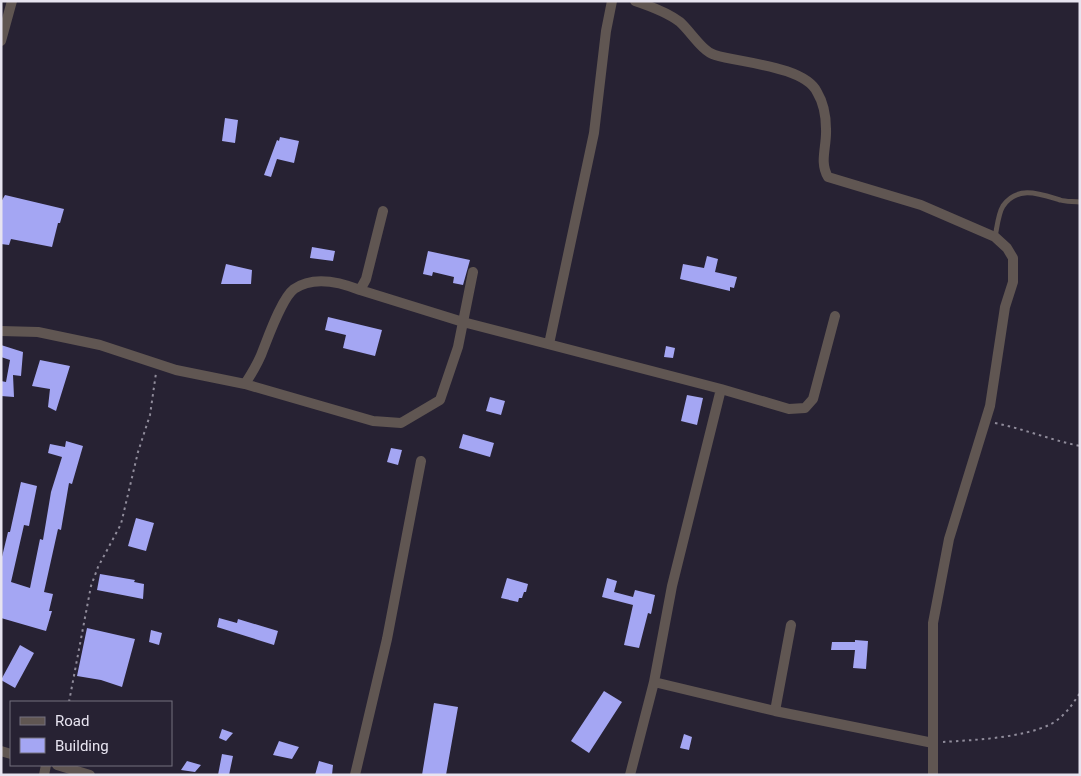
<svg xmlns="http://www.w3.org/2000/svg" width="1081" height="776" viewBox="0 0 1081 776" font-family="Roboto,sans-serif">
  <rect width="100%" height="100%" fill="#272233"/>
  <path fill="#a4a6f3" d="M225 118 238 120 235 143 222 141Z
    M280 137 299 141 294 163 277 159 271 177 264 175 277 140 279 141Z
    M5 195 64 209 60 223H58L52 247 11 239 9 245 1 244V202Z
    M312 247 335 251 333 261 310 258Z
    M428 251 470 260 463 285 453 283 454 277 433 272 432 276 423 274Z
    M707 256 718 259 715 272 737 277 734 288 730 287V291L680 279 683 264 704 268Z
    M226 264 252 270 251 284H221Z
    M328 317 382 330 375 356 343 348 346 335 325 330Z
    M1 345 23 352 21 376 13 375 14 397 1 396V381L6 382 10 360 1 357Z
    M666 346 675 348 673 358 664 357Z
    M40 360 70 366 56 411 48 407 50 389 32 386Z
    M687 395 703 398 697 425 681 421Z
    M490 397 505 401 501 415 486 411Z
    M463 434 494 443 490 457 459 448Z
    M66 441 83 446 72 484 69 483 61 530 58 529 44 592 53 594 49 611H52L46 631 1 618V561L8 532H10L21 482 37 486 29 526 24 525 11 582 30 588 40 539 43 540 51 492 62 457 48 453 50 444 65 447Z
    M391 448 402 450 398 465 387 462Z
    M136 518 154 523 146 551 128 546Z
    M100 574 135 580 134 582 144 584 143 599 97 590Z
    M507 578 528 584 526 592H524L522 598H519L518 602 501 598Z
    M607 578 617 581 614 592 633 597 635 590 655 595 651 614 648 613 639 648 624 645 633 605 602 597Z
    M219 618 237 623 238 619 278 631 274 645 217 627Z
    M87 628 135 639 122 687 101 680 77 676Z
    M151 630 162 633 159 645 149 642Z
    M855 640 868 641 866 669 853 668 855 650H831L832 642H855Z
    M20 645 34 653 15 688 1 680Z
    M604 691 622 702 589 753 571 741Z
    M434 703 458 707 446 775H422Z
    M222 729 233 733 226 741 219 738Z
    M684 734 692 737 689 750 680 748Z
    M279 741 299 747 292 759 273 755Z
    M222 754 233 756 229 775H218Z
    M187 761 201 765 195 772 181 770Z
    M319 761 333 765 332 775H315Z"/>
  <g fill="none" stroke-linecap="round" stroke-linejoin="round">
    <path stroke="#908c9b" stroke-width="2" stroke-dasharray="2.5 4" stroke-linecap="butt" d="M995 423C1024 429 1051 440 1080 446
      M69 702 91 586 98 567 121 524 138 452 150 415 156 373
      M943 742C974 740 1023 738 1051 724 1064 717 1072 705 1080 693"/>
    <path stroke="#605652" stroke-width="5" d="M995 237C997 228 998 214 1003 206 1017 185 1040 194 1060 200 1066 202 1073 201 1080 202"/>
    <path stroke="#605652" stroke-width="10" d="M635 1C650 6 667 12 680 22 691 32 702 51 715 55 741 63 804 66 817 92 823 102 826 117 826 129 827 146 819 162 828 177L921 205 995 237 1007 248 1013 258V282L1005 307 990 406 949 539 933 623V775
      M1 41 12 1
      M360 290 463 322 721 389 789 409 805 408 813 399 835 316
      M1 331 38 332 100 345 176 370 245 384C252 373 259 362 263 350 269 335 282 298 294 289 314 275 340 282 360 290L366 279 383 211
      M549 344 594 133 606 31 612 1
      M245 384 373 421 401 423 440 400 458 347 473 272
      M654 682 775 711 933 743
      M775 711 791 625
      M1 751 11 754
      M57 765 90 775
      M44 775 46 765
      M355 775 387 639 421 461
      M630 775 654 682 672 586 721 389"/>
  </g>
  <rect width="1081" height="776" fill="none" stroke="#e7e4f0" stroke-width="5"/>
  <rect x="10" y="701" width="162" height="65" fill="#272233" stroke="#74707f"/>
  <rect x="20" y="717" width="25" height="8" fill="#605652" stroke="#74707f"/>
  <text x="55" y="726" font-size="15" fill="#e7e4f0">Road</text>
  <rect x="20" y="738" width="25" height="15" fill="#a4a6f3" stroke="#74707f"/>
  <text x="55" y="751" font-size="15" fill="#e7e4f0">Building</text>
</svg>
